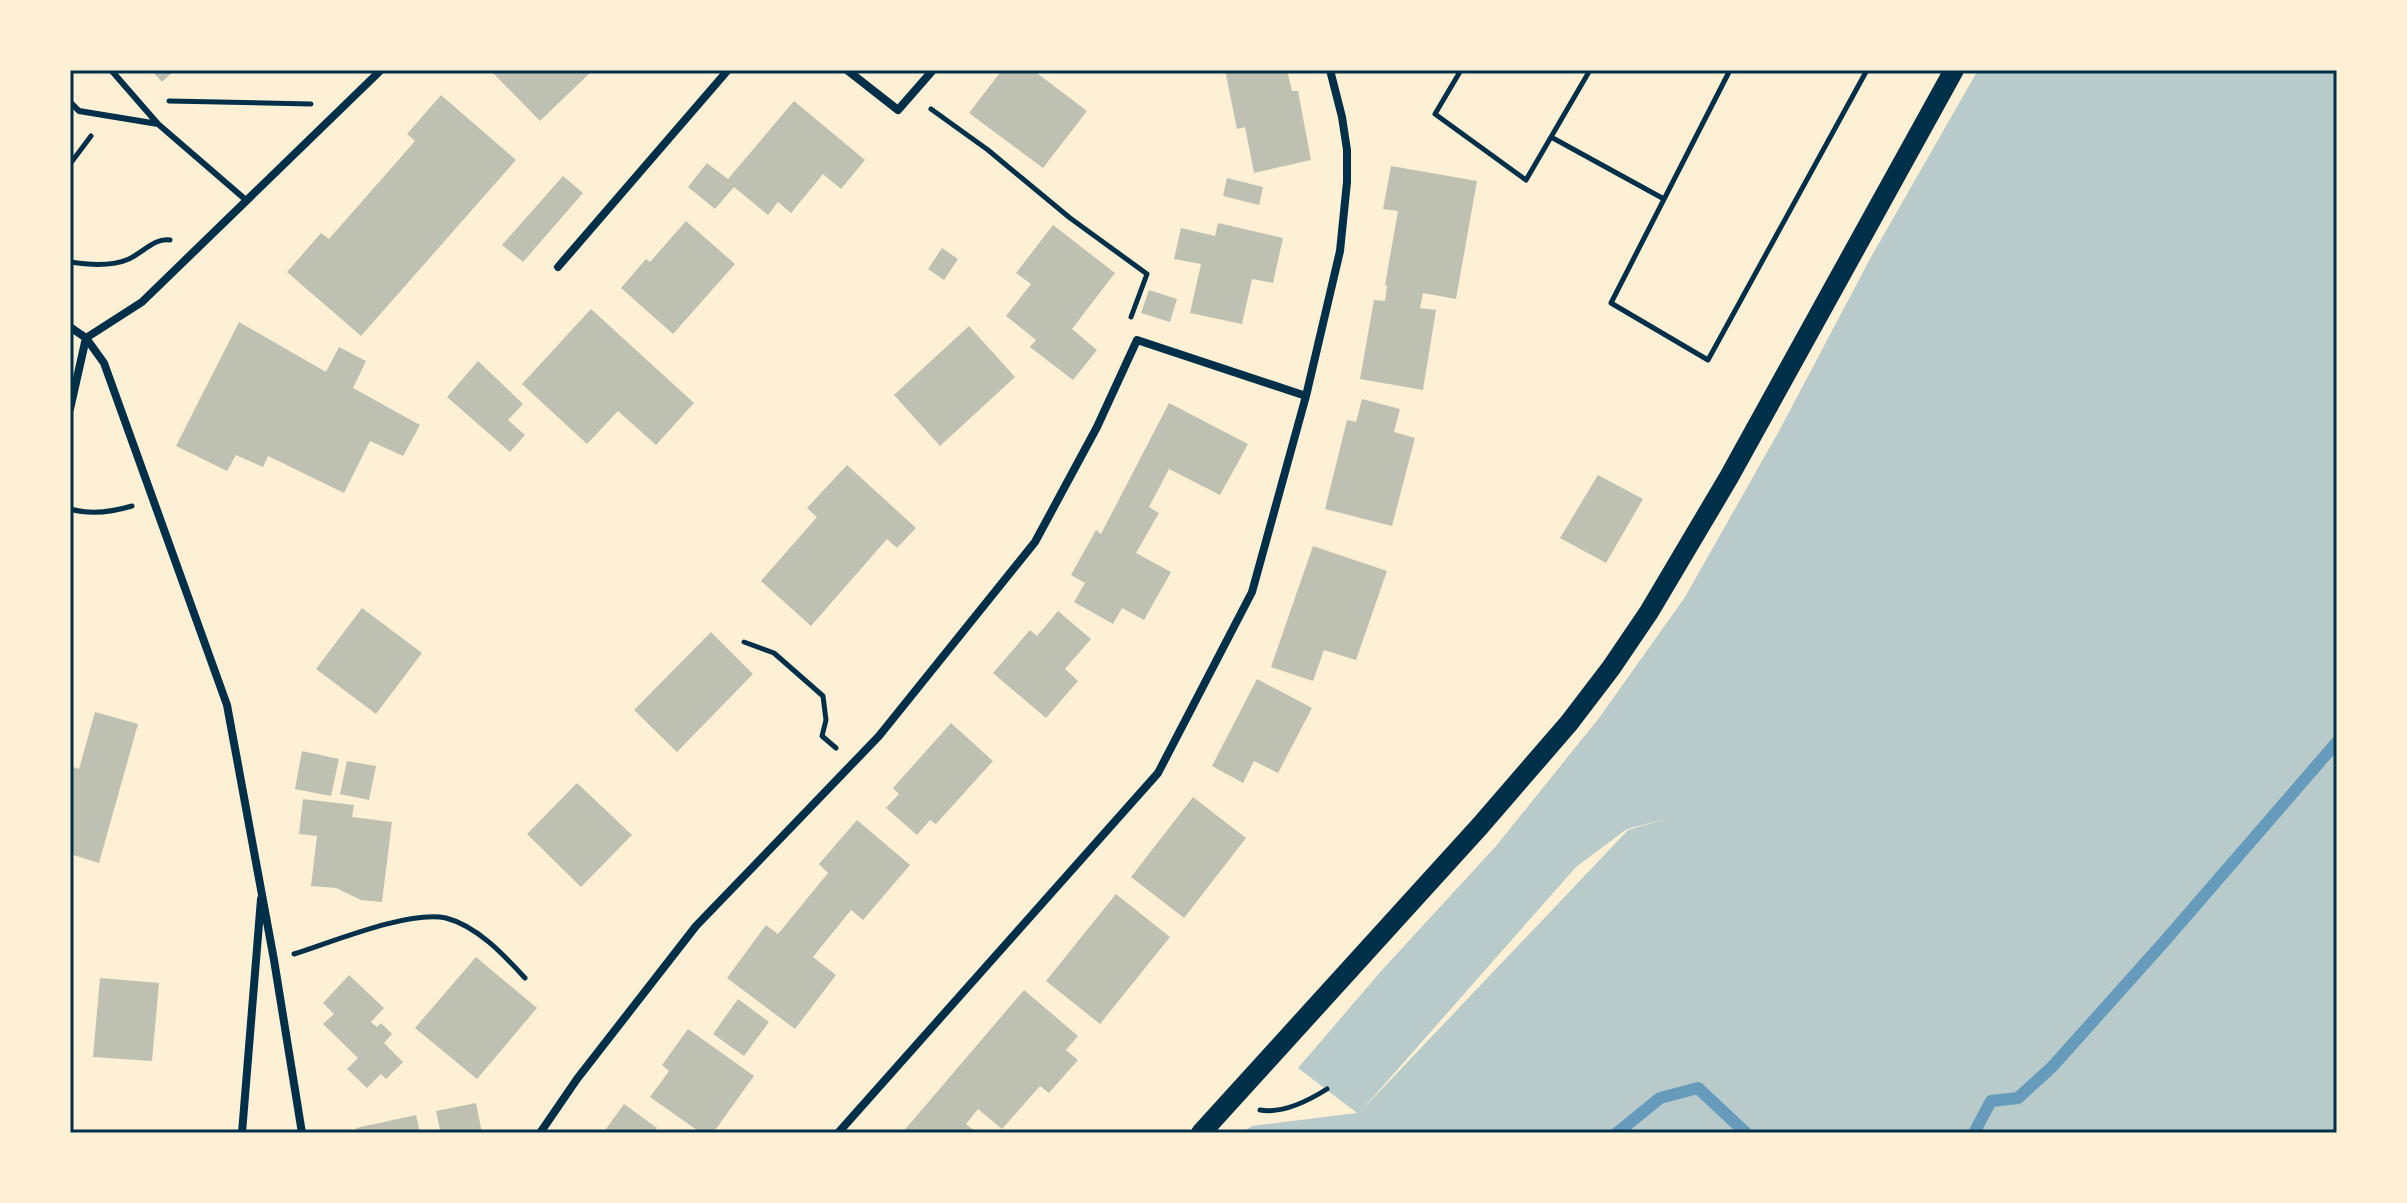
<svg xmlns="http://www.w3.org/2000/svg" width="2407" height="1203" viewBox="0 0 2407 1203" font-family="'Titillium Web',sans-serif">
  <rect width="100%" height="100%" fill="#fdf0d5"/>
  <path fill="#b9caca" fill-rule="evenodd" d="M1978 70H2337V1133H1240L1252 1126 1357 1113 1298 1068 1382 970 1496 846 1599 718 1685 597 1779 431 1871 257ZM1669 818 1628 830 1360 1112 1576 867 1627 829Z"/>
  <g fill="none" stroke-linecap="round" stroke-linejoin="round">
    <path stroke="#669bbc" stroke-width="12" d="M1617 1133 1660 1098 1698 1088 1746 1133
      M1974 1133 1991 1101 2018 1098 2052 1067 2163 943 2337 742"/>
  </g>
  <path fill="#bec0b2" d="M151 70H175L162 82Z
    M490 70H593L540 121Z
    M1002 70H1033L1087 111 1043 168 969 113Z
    M1225 70H1287L1292 91H1298L1311 160 1254 173 1245 127 1237 129Z
    M441 95 516 160 361 336 287 272 321 233 329 239 401 157 415 141 407 134Z
    M794 101 865 160 841 189 823 174 791 213 778 202 768 215 734 187 715 209 688 187 707 163 728 179Z
    M1391 166 1477 181 1456 299 1423 293 1420 308 1436 310 1423 390 1360 379 1374 300 1385 301 1387 286 1385 285 1398 211 1383 209Z
    M563 176 583 193 523 262 502 245Z
    M1227 178 1263 187 1259 205 1223 196Z
    M686 221 735 264 673 334 621 288 646 259 650 262Z
    M1218 223 1283 238 1273 283 1252 279 1242 324 1190 313 1201 264 1174 259 1181 228 1215 236Z
    M1053 225 1115 273 1072 329 1097 350 1073 380 1030 347 1036 340 1006 316 1031 284 1016 273Z
    M942 248 958 259 944 280 928 269Z
    M1149 290 1177 299 1170 322 1141 313Z
    M591 309 694 403 656 445 618 411 587 444 522 384Z
    M239 322 326 372 339 347 366 361 353 388 420 425 403 456 370 441 344 493 268 456 263 467 236 455 227 471 176 446Z
    M969 326 1015 377 940 446 894 395Z
    M478 361 523 404 508 420 525 435 510 452 447 397Z
    M1362 399 1400 409 1394 432 1415 438 1392 526 1325 509 1347 420 1356 422Z
    M1169 403 1248 444 1220 495 1169 469 1149 507 1159 513 1136 553 1171 572 1144 620 1122 608 1113 624 1074 602 1085 583 1071 575 1096 530 1101 534Z
    M847 465 916 528 897 548 887 539 811 626 761 581 817 517 807 508Z
    M1598 475 1643 499 1606 563 1560 538Z
    M1313 546 1387 571 1356 660 1324 650 1313 681 1271 667Z
    M362 608 422 653 376 714 316 669Z
    M1058 611 1091 639 1065 669 1078 681 1046 718 993 673 1030 630 1037 636Z
    M711 632 753 674 677 752 634 710Z
    M1257 679 1312 708 1278 773 1254 761 1243 783 1212 766Z
    M95 712 138 724 99 863 70 854V766L79 769Z
    M951 723 993 761 936 824 930 820 917 835 886 808 899 794 893 788Z
    M302 751 339 759 331 796 295 789Z
    M347 761 376 766 369 800 340 794Z
    M577 783 632 835 581 887 527 834Z
    M1193 797 1246 838 1184 918 1131 877Z
    M303 799 354 805 352 817 392 822 382 902 361 900 336 888 311 886 317 836 299 834Z
    M857 820 910 865 863 920 851 910 813 957 836 975 795 1029 727 978 766 925 778 934 828 873 819 864Z
    M1116 894 1170 937 1100 1024 1046 981Z
    M476 957 537 1008 477 1079 415 1028Z
    M349 975 384 1008 371 1022 377 1027 381 1023 392 1034 384 1043 403 1062 386 1079 381 1074 367 1088 347 1069 358 1058 323 1024 334 1014 323 1003Z
    M100 978 159 983 152 1061 93 1057Z
    M1024 990 1078 1036 1066 1050 1078 1060 1049 1093 1040 1086 1002 1129 978 1109 966 1124 977 1133H902Z
    M738 999 769 1022 744 1056 713 1034Z
    M688 1029 754 1076 713 1133H701L650 1097 669 1071 662 1065Z
    M476 1103 482 1133H433L440 1130 436 1111Z
    M624 1104 657 1128 653 1133H603Z
    M416 1115 420 1133H357L356 1128Z"/>
  <g fill="none" stroke-linecap="round" stroke-linejoin="round">
    <path stroke="#003049" stroke-width="5" d="M1461 70 1435 114 1526 180 1590 70
      M1730 70 1611 303 1708 360 1867 70
      M169 101 311 104
      M931 109 988 150 1070 218 1147 274 1131 317
      M1551 137 1664 199
      M70 164 91 136
      M70 262C89 265 111 267 129 259 142 253 156 237 170 240
      M70 509C91 515 112 512 132 506
      M744 642 774 653 823 696 826 720 822 736 836 748
      M294 954C332 942 409 910 446 918 477 926 504 955 525 978
      M1260 1110C1282 1114 1308 1101 1327 1089"/>
    <path stroke="#003049" stroke-width="6" d="M111 70 158 124
      M70 102 79 111 158 124 246 200"/>
    <path stroke="#003049" stroke-width="8" d="M847 70 898 110 933 70
      M558 267 728 70
      M70 327 86 338 104 363 227 705 274 960 302 1133
      M86 338 142 302 381 70
      M70 409 86 338
      M242 1133 261 899
      M540 1133 577 1079 696 926 879 736 1035 542 1097 427 1137 340 1306 396
      M838 1133 1158 773 1252 592 1306 396 1340 251 1347 182V150L1342 117 1330 70"/>
    <path stroke="#003049" stroke-width="20" d="M1201 1133 1480 826 1569 723 1611 668 1649 612 1729 477 1954 70"/>
  </g>
  <rect width="2407" height="1203" fill="none" stroke="#fdf0d5" stroke-width="144"/>
  <rect x="72" y="72" width="2263" height="1059" fill="none" stroke="#003049" stroke-width="3"/>
</svg>
